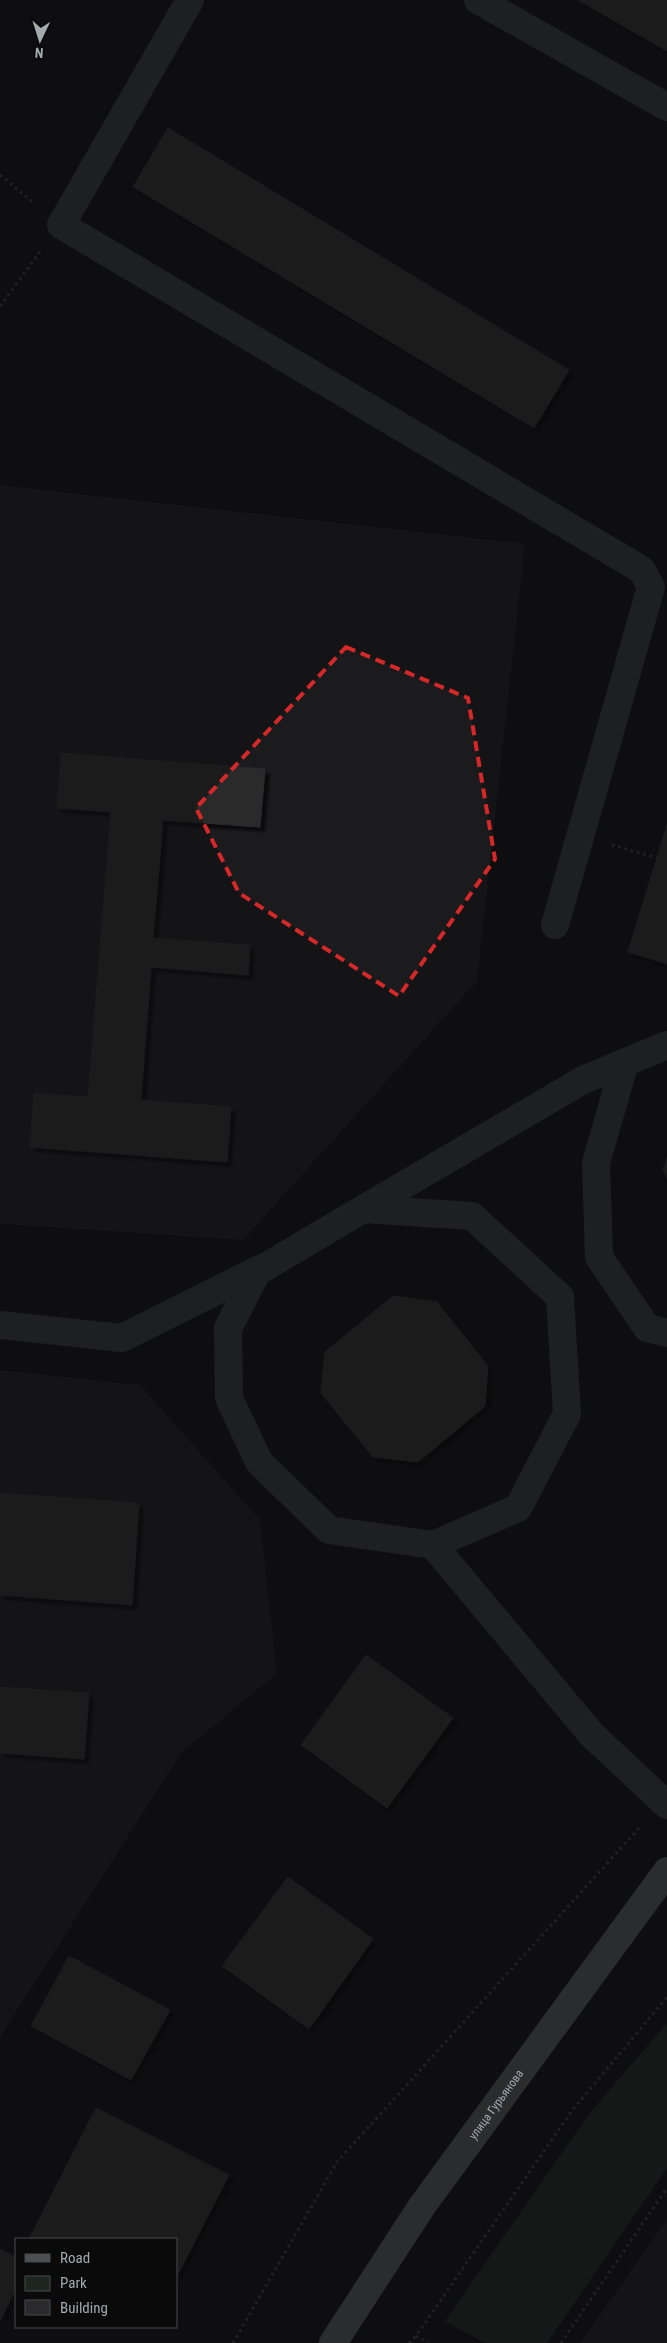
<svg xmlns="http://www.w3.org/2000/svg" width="667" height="2343" viewBox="0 0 667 2343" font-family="'Roboto Condensed',sans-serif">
  <defs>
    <filter id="shadow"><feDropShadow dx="4.5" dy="4.5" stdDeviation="1" flood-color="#0009"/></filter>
  </defs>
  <rect width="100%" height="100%" fill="#0f0f10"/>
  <path fill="#1b1b1d" d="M0 485 525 544 477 981 243 1240 0 1224Z
    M0 1370 140 1385 260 1520 277 1673 181 1753 0 2037Z
    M667 2220V2343H580Z"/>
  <path fill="#1e241e" d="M667 2023V2168L547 2343H485L445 2321 589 2114Z"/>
  <path fill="#2a2a2c" stroke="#292a2c" filter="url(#shadow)" d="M578 0H667V51Z
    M168 128 569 370 534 428 133 187Z
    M61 753 265 769 260 827 163 820 153 938 250 945 248 975 151 967 141 1100 231 1107 227 1162 30 1147 34 1093 88 1097 111 812 57 808Z
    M667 825V964L628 952Z
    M667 1158V1178L663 1170Z
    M393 1296 437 1302 488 1366 485 1406 418 1462 373 1457 321 1393 325 1352Z
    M0 1493 139 1503 132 1605 0 1595Z
    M366 1655 453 1718 387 1808 301 1745Z
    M0 1687 89 1693 84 1759 0 1753Z
    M288 1877 373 1939 309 2029 222 1966Z
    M69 1956 170 2010 131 2080 31 2026Z
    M96 2108 229 2175 176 2278V2239H29Z
    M0 2249 16 2257V2289L0 2321Z"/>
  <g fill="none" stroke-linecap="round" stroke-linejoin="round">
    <path stroke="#37393b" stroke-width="3" stroke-dasharray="2.5 4" stroke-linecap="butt" d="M0 175 34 203
      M0 306 40 252
      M612 845 657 858
      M416 2336 428 2343
      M233 2343 337 2162 640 1827
      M409 2343 416 2336 571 2112 667 1997
      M561 2343 667 2188"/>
    <path stroke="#323437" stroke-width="28" d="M190 0 61 225 642 570 651 587 555 925
      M478 0 667 107
      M625 1062 596 1163 599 1257 647 1328 667 1333
      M363 1209 472 1216 560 1297 567 1414 518 1508 433 1545 329 1530 259 1462 229 1398 228 1328 257 1272Z
      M363 1209 583 1080 667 1045
      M0 1325 122 1338 262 1268
      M433 1545 592 1735 667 1805"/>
    <path stroke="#4d5053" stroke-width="28" id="s1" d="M333 2343 422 2206 667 1871"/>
  </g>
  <path d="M0 0H667V2343H0ZM346 647 468 698 495 859 399 996 239 893 196 808Z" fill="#0f0f10" fill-opacity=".55" fill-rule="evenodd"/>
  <path fill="none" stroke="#d62828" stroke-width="4" stroke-dasharray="10 6" stroke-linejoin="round" d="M346 647 468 698 495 859 399 996 239 893 196 808Z"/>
  <g text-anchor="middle" stroke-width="5" stroke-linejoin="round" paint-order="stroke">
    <g font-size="12" fill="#a2a9af" stroke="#0a0a0b">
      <text dy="4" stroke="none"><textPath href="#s1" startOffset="289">улица Гурьянова</textPath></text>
    </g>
  </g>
  <rect x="15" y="2238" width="162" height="90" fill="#0a0a0b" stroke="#474a4d"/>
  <rect x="25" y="2254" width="25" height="8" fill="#4d5053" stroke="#474a4d"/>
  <text x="60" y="2263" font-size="15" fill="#a2a9af">Road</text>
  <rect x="25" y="2276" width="25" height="15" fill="#1e241e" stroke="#474a4d"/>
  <text x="60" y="2288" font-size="15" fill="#a2a9af">Park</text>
  <rect x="25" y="2300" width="25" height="15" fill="#2a2a2c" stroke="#474a4d"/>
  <text x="60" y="2313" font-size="15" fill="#a2a9af">Building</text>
  <g transform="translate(40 40) rotate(184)" stroke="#0a0a0b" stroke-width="4" paint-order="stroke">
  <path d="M0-4L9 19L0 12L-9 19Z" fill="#a2a9af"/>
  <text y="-8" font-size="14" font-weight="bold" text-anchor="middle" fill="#a2a9af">N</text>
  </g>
</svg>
